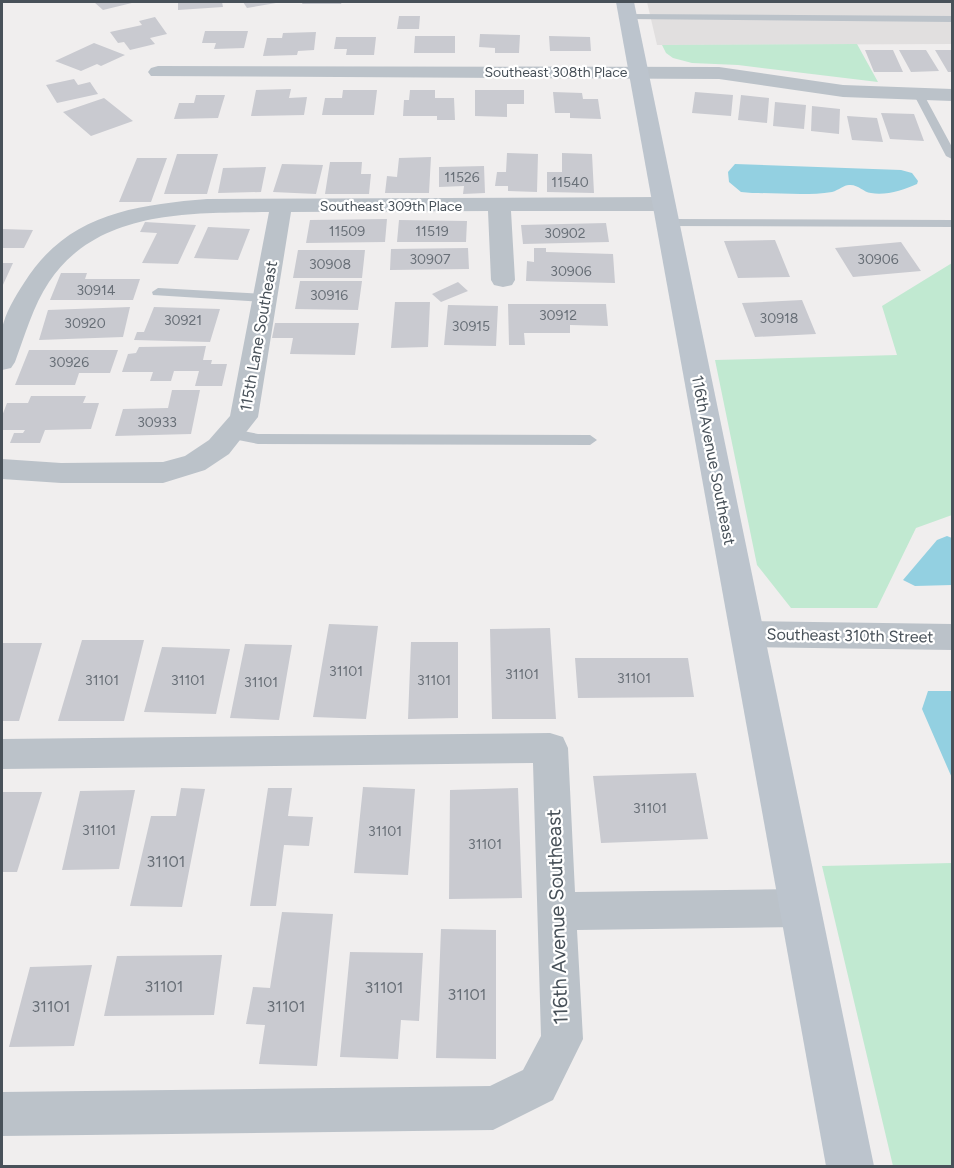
<svg xmlns="http://www.w3.org/2000/svg" width="954" height="1168" viewBox="0 0 954 1168" font-family="Figtree,sans-serif">
  <rect width="100%" height="100%" fill="#f0eeee"/>
  <path fill="#e1dfdf" d="M647 2H952V44L657 45Z"/>
  <path fill="#c1e9d1" d="M857 44 878 82 738 65 692 63 673 58 666 53 662 45Z
    M952 263V515L916 528 877 608H791L757 565 715 360 897 355 882 306Z
    M952 863V1166H893L822 866Z"/>
  <path fill="#93d0e1" d="M735 164 901 170 912 173 918 181 917 184C904 190 885 196 871 193 863 192 858 184 849 185 844 185 839 190 832 192 807 196 778 193 752 193L741 192 729 182 728 172Z
    M947 536 952 538V585L915 586 903 580 937 540Z
    M928 691H952V778L922 709Z"/>
  <path fill="#c9cad0" d="M94 2H136L103 10Z
    M178 2H222L223 7 178 10Z
    M243 2H276V3L247 8Z
    M303 2H342L341 4H302Z
    M399 16H420L419 29H397Z
    M155 17 167 34 150 38 155 44 130 50 124 42 118 43 110 32 142 25 139 21Z
    M205 31H248L244 48 214 49 216 43H202Z
    M316 32 314 50 298 51 297 55 263 56 267 38H282L283 33Z
    M480 34 520 35 519 53H495V48L479 47Z
    M415 36H455V53H414Z
    M549 36 590 37 591 51H550Z
    M336 37H376L374 55H346L347 49H334Z
    M94 43 125 55 101 66 97 64 81 71 55 61Z
    M865 50H893L903 72H874Z
    M899 50H926L939 71 911 72Z
    M935 50H952V72H948Z
    M74 79 78 85 90 82 98 94 57 103 46 85Z
    M291 89 289 98 307 97 304 115 251 116 256 90Z
    M343 90H377L374 115H322L325 98H342Z
    M410 90H435V98H454L455 120H437V116H403L404 100H409Z
    M475 90H524V104H507V117L475 116Z
    M553 92 582 93 583 99H598L601 119 570 118V113H555Z
    M695 92 733 95 731 116 692 113Z
    M196 95H225L218 118 174 119 179 103H194Z
    M741 95 769 98 767 123 738 120Z
    M104 98 133 121 91 136 63 112Z
    M775 102 806 105 804 129 773 126Z
    M812 106 840 109 839 134 811 131Z
    M881 113 914 114 924 141 890 139Z
    M847 116 877 118 883 142 852 140Z
    M507 153 538 154 537 192 508 191V186H495L497 172H506Z
    M562 153 592 154 594 193 547 192V172H562Z
    M177 154H218L207 194H164Z
    M431 157 429 193H385L387 176 397 177 399 158Z
    M137 158H167L151 202H119Z
    M330 162H362L361 174H371L369 194H325Z
    M282 164 323 165 316 194 273 192Z
    M484 166 485 193 463 194 464 186 439 187V167Z
    M266 167 261 192 218 193 223 168Z
    M387 219 385 242 306 243 310 220Z
    M399 220 467 221 466 242H397Z
    M145 222 196 225 178 264 142 263 157 233 140 232Z
    M606 223 609 242 523 244 521 225Z
    M208 227 250 229 238 260 194 258Z
    M2 229 33 230 24 248H2Z
    M775 240 790 277 738 278 724 241Z
    M901 242 921 271 853 277 835 248Z
    M468 248 469 269 390 270 391 249Z
    M534 248H546V252L613 254 615 283 526 281 527 261 534 262Z
    M298 250H365L362 278H293Z
    M2 263H13L2 287Z
    M61 273H87L85 279H140L133 300H50Z
    M300 281H362L358 310 295 309Z
    M458 282 468 291 441 302 432 294Z
    M802 300 816 334 755 337 742 303Z
    M395 302H430L428 347 391 348Z
    M508 304H606L608 326 570 325V333H524L525 345H509Z
    M448 305 498 306 496 346 444 345Z
    M130 307 123 337 39 340 48 310Z
    M154 307 220 309 210 342 134 340 137 332H144Z
    M275 323H359L355 355 290 354 293 338H272Z
    M206 346 203 360H212L211 364H227L222 386H195L199 371H174L171 381H150L153 372H122L128 354 136 353 139 347Z
    M29 350H118L110 373H79L75 385H15Z
    M172 390H200L191 434 115 436 123 409 168 408Z
    M31 396H86L83 403H99L91 429 45 430 40 443H10L14 433H23L25 430H2V416L7 403H28Z
    M329 624 378 626 366 719 313 717Z
    M550 628 556 719H492L490 629Z
    M82 640H144L124 721H58Z
    M411 642H458V718L408 719Z
    M2 643H42L19 721H2Z
    M245 644 292 645 279 720 230 718Z
    M162 647 230 649 216 714 144 712Z
    M575 658H688L694 697 578 698Z
    M696 773 708 839 601 843 593 776Z
    M363 787 415 789 408 875 354 873Z
    M181 788 205 789 182 907 130 906 151 816H176Z
    M268 788H292L288 816 313 817 309 846 284 845 276 906H250Z
    M518 788 522 898 449 899 450 790Z
    M135 790 119 869 62 870 80 791Z
    M2 792H42L17 872H2Z
    M282 912 333 914 317 1066 259 1064 265 1025 246 1024 253 987 270 988Z
    M441 929 496 930V1059L436 1058Z
    M350 952 423 953 419 1021 401 1020 398 1059 340 1057Z
    M222 955 214 1015 104 1016 117 956Z
    M92 965 74 1046 9 1047 30 967Z"/>
  <g fill="none" stroke-linecap="round" stroke-linejoin="round">
    <path fill="#bbc2c9" fill-rule="evenodd" d="M628 14 952 16V22L625 19 623 17Z
      M919 92 924 95 952 147V159L946 156 914 95Z
      M668 219 952 220V227L664 226V220Z
      M158 288 266 294 272 298 266 302 153 295 152 292Z
      M233 429 258 434 590 435 597 440 590 445 258 444 228 438 226 434Z"/>
    <path fill="#bbc2c9" fill-rule="evenodd" d="M158 66 719 67 843 85 952 89V101L843 97 719 79 151 76 148 72 151 68Z
      M664 197 672 199 675 204 672 209 664 211H511L515 280 512 285 503 287 494 285 491 280 488 211 291 212 258 417 229 454 205 470 163 483H61L2 479V459L61 463 163 462 185 456 209 440 230 416 269 212C190 213 98 209 49 282 33 306 25 335 15 362L11 368 2 370C2 357 0 341 2 329 5 313 15 297 24 283 66 215 133 205 207 199Z
      M747 621 952 624V650L747 647 735 643 731 634 735 625Z
      M550 733 563 737 568 748 575 892 800 889 814 895 820 908 814 921 800 927 577 930 583 1039 553 1100 493 1130 2 1136V1092L490 1086 523 1070 541 1036 533 763 2 769V739Z"/>
    <path fill="#bcc4cd" fill-rule="evenodd" d="M616 2H634L874 1166H826Z"/>
  </g>
  <g text-anchor="middle" stroke-width="4.5" stroke-linejoin="round" paint-order="stroke">
    <g font-size="14" fill="#485159" stroke="#fff">
      <text x="556" y="77">Southeast 308th Place</text>
      <text x="391" y="211">Southeast 309th Place</text>
    </g>
    <g font-size="14" fill="#686f77">
      <text x="462" y="182">11526</text>
      <text x="570" y="187">11540</text>
      <text x="347" y="236">11509</text>
      <text x="432" y="236">11519</text>
      <text x="565" y="238">30902</text>
      <text x="430" y="264">30907</text>
      <text x="878" y="264">30906</text>
      <text x="330" y="269">30908</text>
      <text x="571" y="276">30906</text>
      <text x="96" y="295">30914</text>
      <text x="329" y="300">30916</text>
      <text x="558" y="320">30912</text>
      <text x="779" y="323">30918</text>
      <text x="183" y="325">30921</text>
      <text x="85" y="328">30920</text>
      <text x="471" y="331">30915</text>
      <text x="69" y="367">30926</text>
      <text x="157" y="427">30933</text>
      <text x="346" y="676">31101</text>
      <text x="522" y="679">31101</text>
      <text x="634" y="683">31101</text>
      <text x="102" y="685">31101</text>
      <text x="188" y="685">31101</text>
      <text x="434" y="685">31101</text>
      <text x="261" y="687">31101</text>
      <text x="650" y="813">31101</text>
      <text x="99" y="835">31101</text>
      <text x="385" y="836">31101</text>
      <text x="485" y="849">31101</text>
    </g>
    <g font-size="16" fill="#485159" stroke="#fff">
      <text transform="translate(258 336) rotate(-80)" y="6">115th Lane Southeast</text>
      <text transform="translate(714 460) rotate(79)" y="6">116th Avenue Southeast</text>
      <text transform="translate(850 635) rotate(1)" y="6">Southeast 310th Street</text>
    </g>
    <g font-size="16" fill="#686f77">
      <text x="166" y="867">31101</text>
      <text x="164" y="992">31101</text>
      <text x="384" y="993">31101</text>
      <text x="467" y="1000">31101</text>
      <text x="51" y="1012">31101</text>
      <text x="286" y="1012">31101</text>
    </g>
    <g font-size="20" fill="#485159" stroke="#fff">
      <text transform="translate(557 917) rotate(-92)" y="7">116th Avenue Southeast</text>
    </g>
  </g>
  <rect width="954" height="1168" fill="none" stroke="#485159" stroke-width="6"/>
</svg>
